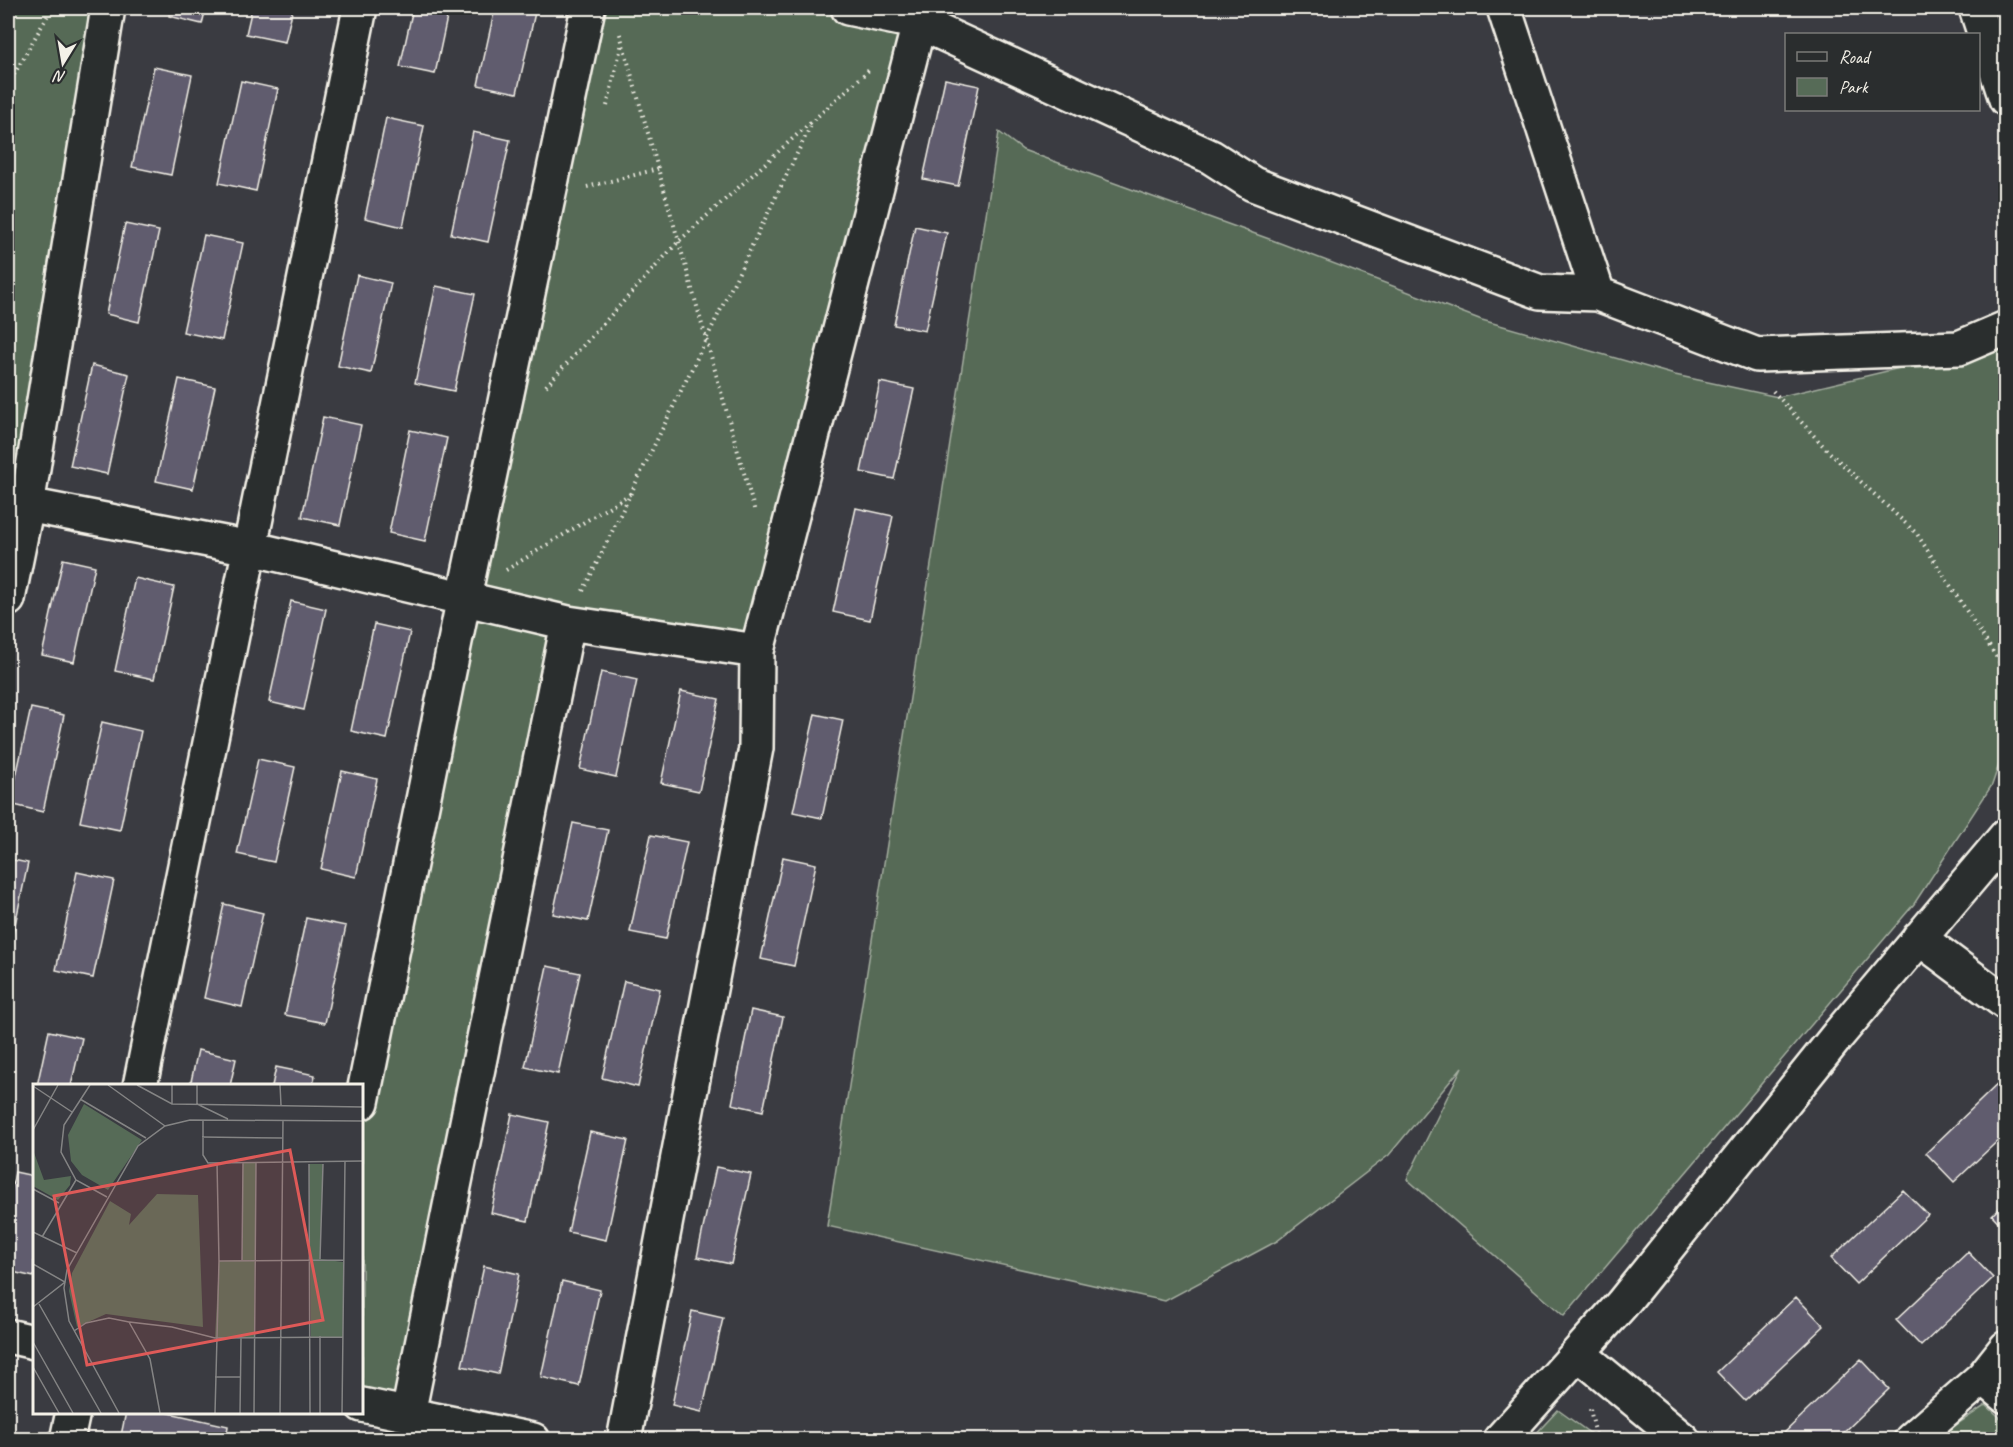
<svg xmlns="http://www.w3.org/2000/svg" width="2013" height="1447" viewBox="0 0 2013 1447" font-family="Caveat,sans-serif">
  <rect width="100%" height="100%" fill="#3a3b41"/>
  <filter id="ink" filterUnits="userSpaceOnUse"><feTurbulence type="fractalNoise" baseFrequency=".0167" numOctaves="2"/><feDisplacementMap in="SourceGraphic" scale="12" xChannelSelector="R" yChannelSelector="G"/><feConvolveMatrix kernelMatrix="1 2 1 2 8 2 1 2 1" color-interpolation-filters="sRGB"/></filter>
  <g filter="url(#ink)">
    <path fill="#566b57" stroke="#a5aea0" stroke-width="1.5" d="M8 8H108L27 505 8 500Z
      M588 8H844L920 23 757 651 568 623 408 1414 362 1405V1102Z
      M999 132 1023 150 1272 240 1482 320 1675 375 1778 397 2005 343 2006 744 1992 785 1914 904 1564 1316 1407 1179 1462 1067 1389 1155 1277 1241 1165 1301 827 1226Z
      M1986 1405 2005 1422V1439L1933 1440Z
      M1558 1410 1598 1439H1531Z"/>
    <path fill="#605c6e" stroke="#f4f1e8" stroke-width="1.5" d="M171 8H206L202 24 169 16Z
      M252 8H293L285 42 246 34Z
      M413 8H449L435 74 400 67Z
      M495 8H536L517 93 478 85Z
      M154 67 192 75 171 175 132 167Z
      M945 79 979 86 958 186 923 179Z
      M241 81 278 89 256 191 219 183Z
      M386 118 424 126 403 227 365 218Z
      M473 132 510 140 488 242 451 234Z
      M125 224 159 231 139 322 106 314Z
      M915 226 947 233 925 331 894 325Z
      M204 235 243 243 222 340 183 332Z
      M357 275 391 283 371 373 338 366Z
      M436 286 475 294 454 391 415 383Z
      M92 365 129 374 107 474 70 466Z
      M179 379 215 387 193 489 156 481Z
      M880 382 914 389 894 479 861 472Z
      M323 417 361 425 340 525 302 517Z
      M410 430 447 438 425 541 389 533Z
      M856 508 893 516 870 620 833 612Z
      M63 559 95 566 74 662 42 655Z
      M135 578 174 587 154 679 115 671Z
      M291 601 326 609 304 710 269 702Z
      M374 624 410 632 387 739 351 731Z
      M601 672 637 680 616 777 580 769Z
      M681 691 719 699 699 791 661 783Z
      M31 708 64 715 43 812 10 804Z
      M815 714 843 720 822 818 793 812Z
      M102 722 141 731 120 830 80 822Z
      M258 759 295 767 274 862 237 854Z
      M342 771 377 779 356 877 321 869Z
      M573 823 608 830 588 921 553 914Z
      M651 835 687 842 666 939 630 932Z
      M783 857 816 864 794 966 761 959Z
      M8 859 28 863 8 958Z
      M77 872 114 880 93 978 56 970Z
      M224 904 263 913 242 1007 204 998Z
      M306 918 346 926 325 1023 285 1015Z
      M547 966 580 973 558 1074 525 1067Z
      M624 981 660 989 638 1087 602 1078Z
      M751 1010 783 1017 763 1111 732 1104Z
      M49 1031 82 1038 71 1086H37Z
      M198 1050 236 1059 230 1086H190Z
      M276 1067 315 1075 313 1086H272Z
      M2004 1078 2006 1133 1954 1182 1926 1153Z
      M512 1114 549 1122 528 1221 491 1213Z
      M590 1132 628 1140 606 1240 568 1232Z
      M716 1167 751 1174 731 1264 697 1257Z
      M15 1172 34 1176V1277L8 1271V1208Z
      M1903 1190 1928 1215 1856 1284 1831 1258Z
      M2006 1202V1230L1992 1215Z
      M1968 1252 1993 1278 1921 1346 1896 1320Z
      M484 1266 519 1274 498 1374 462 1366Z
      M562 1281 600 1290 579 1386 541 1377Z
      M1796 1297 1824 1326 1745 1401 1717 1372Z
      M692 1311 723 1318 702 1412 672 1405Z
      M1861 1359 1889 1389 1836 1440H1788L1783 1434Z
      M126 1412H165L228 1426 226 1440H120Z
      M277 1433 313 1440H276Z"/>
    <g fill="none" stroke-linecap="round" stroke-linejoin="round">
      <defs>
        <path id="minor" d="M848 8 920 23 1211 157 1253 184 1540 292 1598 294 1504 8
          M1976 8 2006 99
          M1598 294 1757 355 1959 348 2006 328
          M8 504 27 505 250 548 568 623 757 651
          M8 599 27 505 108 8
          M1919 938 2006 1003
          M140 1086 360 8
          M362 1102 464 597 588 8
          M8 1336 34 1342
          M1578 1353 1683 1440
          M1983 1377 2006 1396
          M362 1405 533 1440
          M408 1414 568 623
          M67 1440 73 1412
          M624 1440 756 748 757 651 923 8
          M1500 1440 1622 1304 1838 1035 2006 836
          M1911 1440 1983 1377 2006 1348"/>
      </defs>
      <use href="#minor" stroke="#f4f1e8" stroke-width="38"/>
      <path stroke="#f4f1e8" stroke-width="4" stroke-dasharray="1.5 4.5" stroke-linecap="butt" d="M620 34 755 512
        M8 85 52 8
        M607 106 622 43
        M587 187 658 169
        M8 356 10 376
        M546 386 679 241 869 70
        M1773 391 1827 450 1917 534 2006 672
        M506 570 630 494
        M583 591 812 123
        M1590 1409 1597 1440"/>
      <use href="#minor" stroke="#2a2d2e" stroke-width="33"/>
    </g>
  </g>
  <g transform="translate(33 1084)">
    <rect width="330" height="330" fill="#3a3b41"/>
    <path d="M51 20 109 56 75 106 49 91 38 77 35 51ZM0 66 11 96 38 92 37 101 25 116 0 102ZM210 79H223L221 254H182L186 177 209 176ZM276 80H290L287 175 310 178V253L278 254ZM124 110 165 111 170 243 73 230 44 243 36 207 39 189 77 117 98 130 96 141Z" fill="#566b57"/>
    <path fill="none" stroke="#848484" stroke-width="1.5" d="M57 1 31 41 28 68 43 96 74 113M75 1 132 42M104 1 139 20 330 23M164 1V20L195 35M247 1 248 21M0 2 39 28M47 15 113 54M139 20V1M170 36V71L175 79 329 77M0 46 25 1M169 53 249 54M276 80 277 329M0 105 26 119M0 148 44 169M9 153 43 96M287 175 290 80M209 176 210 79M186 177 311 176M0 180 32 198 0 223M6 220 68 329M41 247 53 239 76 234 96 238M0 258 40 329M0 283 26 329M182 293H208M86 329 36 237 31 204 34 186 105 62 132 42 157 36 330 37M127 329 117 275 96 238 139 243 182 254 310 253M182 329 186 177 184 79M207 329 208 254M221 329 223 79M247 329 250 36M287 329V252M309 329 312 77"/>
    <path fill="#de5a58" fill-opacity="0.15" stroke="#de5a58" stroke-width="3" d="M257 66 290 236 54 281 21 112Z"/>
    <rect width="330" height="330" fill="none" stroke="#f4f1e8" stroke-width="3"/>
  </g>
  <rect width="2013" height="1447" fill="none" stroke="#2a2d2e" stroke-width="30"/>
  <rect x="15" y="15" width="1983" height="1417" fill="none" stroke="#f4f1e8" stroke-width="2" filter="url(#ink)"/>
  <rect x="1785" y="33" width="195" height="78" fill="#2a2d2e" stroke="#7b7b78" stroke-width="1.5"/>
  <rect x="1797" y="52" width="30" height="9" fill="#2a2d2e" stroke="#7b7b78" stroke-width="1.5"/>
  <text x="1839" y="63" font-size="18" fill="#f4f1e8">Road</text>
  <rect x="1797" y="78" width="30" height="18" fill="#566b57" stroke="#7b7b78" stroke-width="1.5"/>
  <text x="1839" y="93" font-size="18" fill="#f4f1e8">Park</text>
  <g transform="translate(63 63) rotate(191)" stroke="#2a2d2e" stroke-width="4.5" paint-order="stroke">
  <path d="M0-4.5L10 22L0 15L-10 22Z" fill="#f4f1e8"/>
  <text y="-9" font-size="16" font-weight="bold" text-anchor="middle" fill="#f4f1e8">N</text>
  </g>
</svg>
